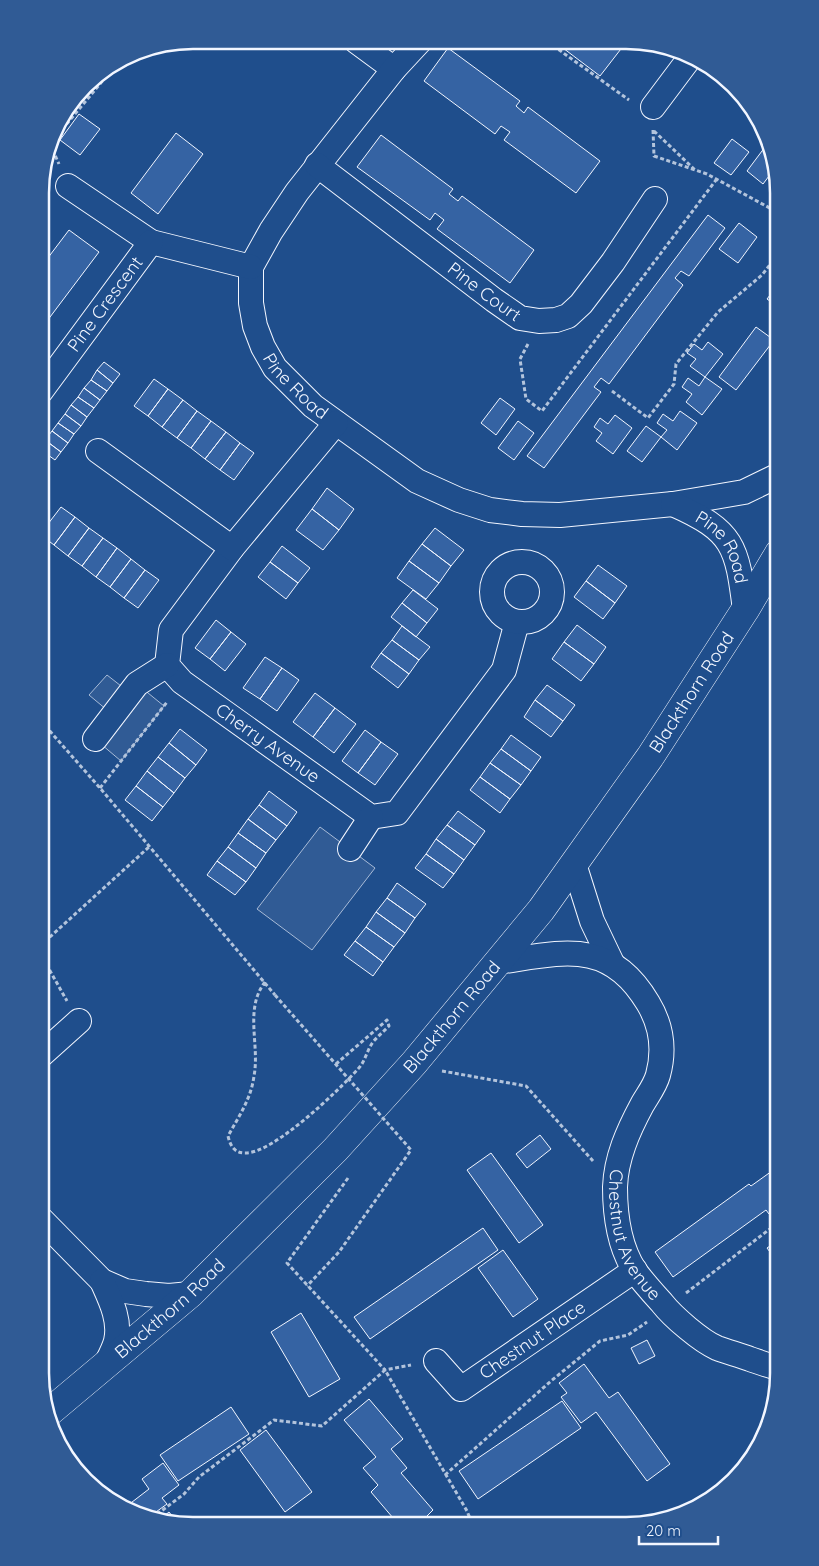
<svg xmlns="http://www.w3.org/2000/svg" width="819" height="1566" viewBox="0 0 819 1566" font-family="Quicksand,sans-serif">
  <rect width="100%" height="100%" fill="#1f4e8c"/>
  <path fill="#305b95" stroke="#a8bbd7" d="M107 675 130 693 137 684 164 706 121 761 95 739 113 715 89 695Z
    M320 827 375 868 312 950 257 909Z"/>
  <path fill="#3563a3" stroke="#f2f6ff" d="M555 42 621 43 624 45 600 76Z
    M448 48 520 101 516 106 524 113 528 107 600 161 576 193 504 140 510 132 501 126 495 134 424 81Z
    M70 107 72 109 53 134 56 125Z
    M79 114 100 129 80 155 60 140Z
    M176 133 203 154 158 214 131 193Z
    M381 135 453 189 449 194 458 201 462 196 534 250 510 283 437 229 444 220 435 213 430 220 357 167Z
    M732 139 749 152 731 175 714 163Z
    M765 147 772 152 775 168 763 184 747 171Z
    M708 215 725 228 689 276 681 271 675 278 683 285 609 384 601 378 594 387 601 392 544 468 527 456Z
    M739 223 757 237 738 263 719 249Z
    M69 230 99 252 41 329V267Z
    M774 290 779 294V320L771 314 777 306 767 299Z
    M756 327 774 340 736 390 719 377Z
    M708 342 723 354 705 377 690 366 696 359 687 353 694 344 702 350Z
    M104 362 120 374 113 383 97 370Z
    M97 370 113 383 107 391 91 380Z
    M705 377 722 389 702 415 686 402 692 394 682 387 688 378 699 386Z
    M154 379 168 389 148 416 134 406Z
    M91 380 107 391 100 400 84 388Z
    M84 388 100 400 94 408 78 397Z
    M168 389 183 400 162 427 148 416Z
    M78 397 94 408 87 417 71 405Z
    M500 398 515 409 496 435 481 423Z
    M183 400 197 411 177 438 162 427Z
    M71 405 87 417 81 426 65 414Z
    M197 411 211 421 191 448 177 438Z
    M680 411 697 423 677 450 661 437 667 430 657 423 663 414 673 421Z
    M65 414 81 426 74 434 58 423Z
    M615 415 632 428 613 454 596 441 602 433 594 427 600 418 608 424Z
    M211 421 226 432 205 459 191 448Z
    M518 421 534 433 514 460 498 448Z
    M58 423 74 434 68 443 52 431Z
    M646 426 661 437 642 462 627 451Z
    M52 431 68 443 61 452 45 440Z
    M226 432 240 443 220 470 205 459Z
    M45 440 61 452 55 460 41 450V445Z
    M240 443 254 453 234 480 220 470Z
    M327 488 354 509 339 530 312 509Z
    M61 507 75 517 54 545 41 535V533Z
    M312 509 339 530 323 550 296 530Z
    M75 517 89 528 68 556 54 545Z
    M89 528 103 538 82 566 68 556Z
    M435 528 464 550 451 566 422 544Z
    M103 538 117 548 96 577 82 566Z
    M422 544 451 566 439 583 409 561Z
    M282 546 310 568 298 583 270 562Z
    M117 548 131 559 110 587 96 577Z
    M131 559 145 570 124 598 110 587Z
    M409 561 439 583 426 599 397 578Z
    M270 562 298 583 286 599 258 577Z
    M598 565 627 586 615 603 586 581Z
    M145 570 159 580 138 608 124 598Z
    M586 581 615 603 603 619 574 597Z
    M413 590 438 609 427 623 402 603Z
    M402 603 427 623 416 637 391 617Z
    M216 620 231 632 210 659 195 648Z
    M577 625 606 647 594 664 564 642Z
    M402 626 430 647 419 660 392 640Z
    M231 632 246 644 225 671 210 659Z
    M392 640 419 660 409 674 381 653Z
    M564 642 594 664 581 681 552 659Z
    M381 653 409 674 398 688 371 667Z
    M265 657 282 668 260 699 243 688Z
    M282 668 299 680 277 711 260 699Z
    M547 685 575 705 563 721 535 700Z
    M315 693 335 708 313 737 293 722Z
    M535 700 563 721 551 737 524 717Z
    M335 708 356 724 334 753 313 737Z
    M180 729 207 750 196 765 169 743Z
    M365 730 381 742 358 773 342 761Z
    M511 735 541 757 531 771 501 749Z
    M381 742 398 754 375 785 358 773Z
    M169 743 196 765 185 778 158 757Z
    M501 749 531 771 521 785 490 763Z
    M158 757 185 778 174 793 147 771Z
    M490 763 521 785 510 799 480 777Z
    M147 771 174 793 163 807 136 786Z
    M480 777 510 799 500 813 470 790Z
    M136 786 163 807 152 821 125 800Z
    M269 791 297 812 287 826 259 805Z
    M259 805 287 826 276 840 248 819Z
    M458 811 485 831 475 845 447 825Z
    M248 819 276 840 266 853 238 833Z
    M447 825 475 845 464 860 436 839Z
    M238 833 266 853 256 868 228 847Z
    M436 839 464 860 454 874 426 854Z
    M228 847 256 868 246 882 217 861Z
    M426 854 454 874 443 888 415 868Z
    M217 861 246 882 235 895 207 875Z
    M397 883 426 904 415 918 387 898Z
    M387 898 415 918 405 933 376 912Z
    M376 912 405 933 394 947 366 927Z
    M366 927 394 947 383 962 355 941Z
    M355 941 383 962 373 976 344 955Z
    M540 1135 551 1149 527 1168 516 1154Z
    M491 1153 543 1225 519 1243 467 1170Z
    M779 1166V1206L769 1214 766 1210 673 1277 655 1252 749 1184 751 1186Z
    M483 1228 498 1250 370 1339 354 1317Z
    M779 1240V1264L767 1248Z
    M503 1250 538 1299 513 1317 478 1268Z
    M301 1313 340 1379 309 1397 271 1332Z
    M647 1340 655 1356 639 1364 631 1348Z
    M584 1364 609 1398 618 1392 670 1464 647 1481 596 1412 581 1423 561 1397 567 1393 559 1383Z
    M369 1399 403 1439 391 1449 407 1468 401 1473 433 1510 427 1516 436 1525H399L371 1492 378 1485 363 1468 376 1457 344 1420Z
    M562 1401 581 1428 478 1499 459 1471Z
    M231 1407 249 1434 178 1481 160 1455Z
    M266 1430 312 1492 285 1512 240 1450Z
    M163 1463 179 1485 162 1498 167 1504 149 1517 123 1509 149 1489 142 1479Z
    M169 1512 179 1525 159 1520Z"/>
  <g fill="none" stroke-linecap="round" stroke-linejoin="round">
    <defs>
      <g id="street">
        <path d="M356 41 394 69"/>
        <path id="s1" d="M420 41 394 69 297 192 271 231 251 267V303L255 326 263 347 275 368 313 406 417 481 459 500 490 510 522 514 560 515 673 504 744 492 779 475"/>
        <path d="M653 107 689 59"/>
        <path id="s2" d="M317 165 494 300 520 318 539 321 556 320 568 316 581 304 613 262 655 199"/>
        <path d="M68 186 151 242 251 267"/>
        <path id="s3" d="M41 391 151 242"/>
        <path id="s4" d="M336 423 232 548 171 630 167 665 182 682 371 817 397 813 504 670 517 622"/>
        <path d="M98 451 232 548"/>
        <path id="s5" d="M673 504C734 531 737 546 745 610"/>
        <circle cx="522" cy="592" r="30"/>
        <path d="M95 739 137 684 167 665"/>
        <path d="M350 849 371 817"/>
        <path d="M574 864 592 921 612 963"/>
        <path id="s6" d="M498 962C561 953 609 937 648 1003 662 1026 665 1049 658 1075 655 1086 647 1096 642 1105 628 1131 616 1158 615 1187 615 1215 620 1248 635 1271 643 1282 653 1293 662 1303 673 1317 701 1341 717 1348 728 1352 739 1355 750 1359 759 1362 769 1366 779 1368"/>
        <path d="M40 1056 79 1021"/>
        <path d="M40 1218 102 1281 125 1291 146 1294 169 1296 190 1294"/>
        <path d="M102 1281C110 1299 121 1320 116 1341 114 1349 109 1358 105 1366"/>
        <path id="s7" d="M436 1361 461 1389 635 1270"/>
      </g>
      <g id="secondary">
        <path id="s8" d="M47 1414 190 1294 335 1150 414 1063 541 910 650 757 745 610 779 553"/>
      </g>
    </defs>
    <use href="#street" stroke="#f2f6ff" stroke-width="26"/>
    <use href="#secondary" stroke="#f2f6ff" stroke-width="29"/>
    <path stroke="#b3c4dc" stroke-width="3" stroke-dasharray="4 2.5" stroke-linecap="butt" d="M548 42 629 100
      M653 130 654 156 707 174 779 213
      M654 131 695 170
      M50 144 119 61
      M50 144 59 164
      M528 344 520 359 526 399 542 411 716 180
      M612 391 648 418 674 384 676 364 718 312 762 275 779 253
      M41 721 100 788 275 995
      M100 788 167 702
      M40 946 150 846
      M40 953 67 1001
      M265 982C244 1009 260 1045 254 1076 251 1099 239 1116 228 1136 230 1145 234 1153 245 1153 273 1154 339 1090 358 1069 365 1062 367 1050 373 1042 378 1036 384 1031 389 1026L387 1020 336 1064
      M442 1071 526 1086 593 1161
      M348 1178 287 1263 385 1370 411 1365
      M686 1293 779 1222
      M445 1475 551 1381 600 1341 628 1335 647 1322
      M152 1518 184 1494 199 1477 274 1420 322 1426 385 1370 467 1511 473 1526"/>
    <use href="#street" stroke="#1f4e8c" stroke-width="24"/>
    <use href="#secondary" stroke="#1f4e8c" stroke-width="28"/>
    <path stroke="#b3c4dc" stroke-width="3" stroke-dasharray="4 2.5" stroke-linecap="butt" d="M275 995 411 1150 339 1252 307 1286"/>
  </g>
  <g text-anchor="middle" stroke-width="4" stroke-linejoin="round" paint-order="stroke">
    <g font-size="18" fill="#f2f6ff" stroke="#1f4e8c">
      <text dy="6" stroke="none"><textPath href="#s2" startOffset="210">Pine Court</textPath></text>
      <text dy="6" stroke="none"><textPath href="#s3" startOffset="108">Pine Crescent</textPath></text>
      <text dy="6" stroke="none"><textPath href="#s1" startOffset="416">Pine Road</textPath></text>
      <text dy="6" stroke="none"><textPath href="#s5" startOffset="69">Pine Road</textPath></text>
      <text dy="6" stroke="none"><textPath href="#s8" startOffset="972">Blackthorn Road</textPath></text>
      <text dy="6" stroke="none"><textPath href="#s4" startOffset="428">Cherry Avenue</textPath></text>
      <text dy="6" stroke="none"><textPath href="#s8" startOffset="568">Blackthorn Road</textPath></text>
      <text dy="6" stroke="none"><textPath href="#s6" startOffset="418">Chestnut Avenue</textPath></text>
      <text dy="6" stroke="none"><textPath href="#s8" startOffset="162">Blackthorn Road</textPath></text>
      <text dy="6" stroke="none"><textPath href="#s7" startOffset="124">Chestnut Place</textPath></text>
    </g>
  </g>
  <path d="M0 0H819V1566H0ZM193 49H626A144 144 0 0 1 770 193V1373A144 144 0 0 1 626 1517H193A144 144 0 0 1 49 1373V193A144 144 0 0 1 193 49Z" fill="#305b95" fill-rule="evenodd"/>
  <path fill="none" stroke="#f2f6ff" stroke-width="2.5" d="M193 49H626A144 144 0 0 1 770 193V1373A144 144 0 0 1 626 1517H193A144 144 0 0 1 49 1373V193A144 144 0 0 1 193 49Z"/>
  <path d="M639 1536v8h79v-8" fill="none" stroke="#f2f6ff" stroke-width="2.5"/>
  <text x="646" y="1536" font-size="15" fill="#f2f6ff" stroke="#1f4e8c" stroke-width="4" paint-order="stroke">20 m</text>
</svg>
